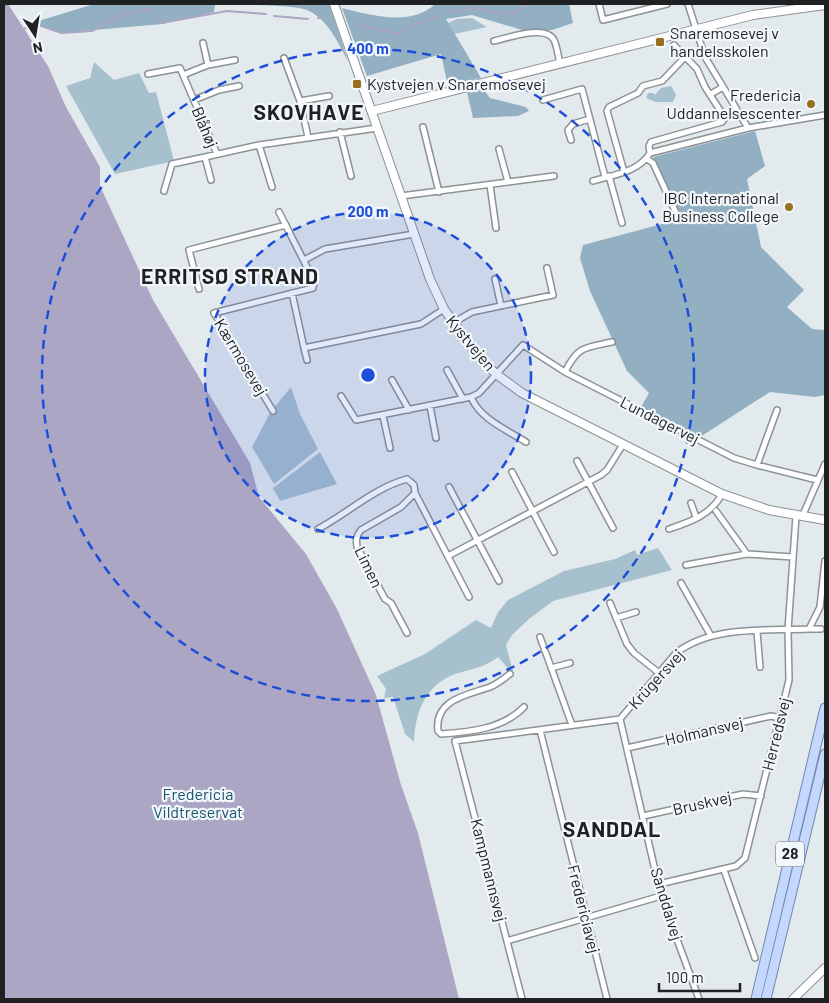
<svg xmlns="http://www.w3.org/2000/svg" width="829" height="1003" viewBox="0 0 829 1003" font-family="Barlow,sans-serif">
  <rect width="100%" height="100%" fill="#e3eaee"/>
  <path fill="#a7c0ce" d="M472 18 487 27 454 34 448 23 457 19Z
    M94 62 114 80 139 73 149 93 156 92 174 161 115 174 66 86 90 78Z
    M671 86 676 95 673 102H655L646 98 648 93H653L655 95 661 88Z
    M291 387 300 414 318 449 274 484 252 447 271 411Z
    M320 452 337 484 280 501 273 488Z
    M658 548 672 570 553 601 529 619 512 635 506 645 514 675 498 657C484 668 471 669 455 674 425 685 415 713 414 742L405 734 393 697 384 698 386 689 377 676 425 654 476 620 491 628 498 612 508 600 564 571 615 559 635 550 637 555Z"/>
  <path fill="#92b0c1" d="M94 4H215L214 12 163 24 59 33 32 23Z
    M225 4H329L348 61C338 43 328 19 307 10 296 5 242 5 225 4Z
    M435 4H569L573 23 552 30H522L472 15 446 19 481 78 448 86 441 54 367 76 342 8C371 15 411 27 435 4Z
    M483 89 490 98 526 107 529 111 518 116 473 118 467 92Z
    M755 131 765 166 747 179 761 247 804 290 787 307 812 329 824 330 825 328V395L815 397 770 392 700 437 641 407 649 393 627 371 590 291 580 258 583 245 681 219 653 157Z"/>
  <path fill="#aba6c3" d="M4 4H8L48 66 66 107 100 167V186L153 300 250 463 259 497 306 554 337 609 376 695 401 785 418 833 459 999H4Z"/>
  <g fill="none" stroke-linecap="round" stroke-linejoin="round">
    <path stroke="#aba6c3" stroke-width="2" d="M451 12 472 8 503 14 510 12 514 13 529 4
      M274 16 308 19
      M318 18 325 17
      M157 21 161 23 227 11 266 14
      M359 26 401 34 407 27 439 16
      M23 29 38 25 62 33 92 31 123 14 148 9 154 14"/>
    <defs>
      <path id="street" d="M599 4 603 20 667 4
        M688 4 705 57 748 128 825 115
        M494 41C507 38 546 24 554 40 557 46 558 56 560 63
        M203 43 208 65
        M284 58 300 101 308 137
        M148 74 180 68 217 154
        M183 75 208 65 235 60
        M711 94 723 87
        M194 100 219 90 239 86
        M543 100 582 89 605 177
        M300 101 329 96
        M423 127 439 192
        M340 132 351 176
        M571 140 568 130 573 124 590 119
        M259 145 272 187
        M499 149 508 182
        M650 153 649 146 651 142 722 122 725 118 705 87 697 69 674 45
        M647 159 653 163 677 215
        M624 172 607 111 609 107 638 93 643 86 662 81 686 56
        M609 176 622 223
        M211 180 205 157 259 145 377 128
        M593 181C613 175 639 172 650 153L748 128
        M490 185 496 228
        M164 191 172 164 205 157
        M401 196 554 176
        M304 260 325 249 414 234
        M495 279 501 306
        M199 289 189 250 286 225
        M292 293 304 348 421 324 444 309
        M453 323 472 312 553 295 547 268
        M304 348 307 360
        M447 370 463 399
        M565 372C578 346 584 348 612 342
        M392 380 409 410
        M341 396 356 420 471 397 479 393 523 345 565 372 734 458 757 465 817 480
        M471 397C480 419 507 430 526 442
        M430 406 436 438
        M273 411 214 313 313 288 314 281 279 212
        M383 416 390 448
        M577 461 613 528
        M757 465 777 410
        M512 472 554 552
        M449 487 499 581
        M691 503 696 517
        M716 511 747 554
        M802 517 825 464
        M318 529C348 513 374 488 407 479L414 485 415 493 469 597
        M669 529C690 522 711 515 722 494
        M448 556 601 475 607 470 622 446
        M686 565 747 554 793 557
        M681 583 711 636
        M610 603 627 644 634 653 659 673
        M616 618 636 612
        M809 629H821
        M757 632 760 667
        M407 633 391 603 385 599 357 547C356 540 356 536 361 530L401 507 415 493
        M540 637 572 725
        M551 668 570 663
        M510 674C503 679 497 684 490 687 468 695 434 699 438 731L441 734C470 732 503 729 524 707
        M620 719 661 896 699 999
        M540 730 607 999
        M627 748 771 716 780 718
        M643 816 743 794 761 796
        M724 870 755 958
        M659 884 736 866 745 858 789 680 788 630 796 516
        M507 941 661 896
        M522 999 455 741 620 719 676 653C712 625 766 631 809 629L820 607 825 561"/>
      <path id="secondary" d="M334 4 430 279 444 309 477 355 496 374 522 393 722 494 769 510 825 520
        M372 111 753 15 825 5
        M793 999 825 968"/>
      <path id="primary" d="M756 999 825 708
        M766 999 825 754"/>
    </defs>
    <use href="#street" stroke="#8c9295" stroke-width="8"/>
    <use href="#secondary" stroke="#8c9295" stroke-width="10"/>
    <use href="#primary" stroke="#7187af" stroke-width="11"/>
    <use href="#street" stroke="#fff" stroke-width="5"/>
    <use href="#secondary" stroke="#fff" stroke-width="8"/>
    <use href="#primary" stroke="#c4d8fd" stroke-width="9"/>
  </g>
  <circle cx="368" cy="375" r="163" fill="#1d4ed8" fill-opacity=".12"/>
  <g fill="none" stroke="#1d4ed8" stroke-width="2.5" stroke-dasharray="9 6">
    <circle cx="368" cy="375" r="163"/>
    <circle cx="368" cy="375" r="326"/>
  </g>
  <g fill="#97701b" stroke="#f1f7fb" stroke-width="2">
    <rect x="655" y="37" width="10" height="10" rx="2.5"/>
    <rect x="352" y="79" width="10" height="10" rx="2.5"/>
    <circle cx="811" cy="104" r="5"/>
    <circle cx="789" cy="207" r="5"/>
  </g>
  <g text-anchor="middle" stroke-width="4.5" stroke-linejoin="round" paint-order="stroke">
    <rect fill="#f1f7fb" stroke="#5e6164" stroke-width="1" x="776" y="841.5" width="28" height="25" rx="4"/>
    <g font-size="15" font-weight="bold" fill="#1f2123">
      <text x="790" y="859">28</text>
    </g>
    <g font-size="16" fill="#1f2123" stroke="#f1f7fb" text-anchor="start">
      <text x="670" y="39">Snaremosevej v<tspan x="670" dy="18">handelsskolen</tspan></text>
      <text x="367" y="90">Kystvejen v Snaremosevej</text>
      <text x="801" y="101" text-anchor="end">Fredericia<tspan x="801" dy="18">Uddannelsescenter</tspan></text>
      <text x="779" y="204" text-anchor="end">IBC International<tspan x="779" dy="18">Business College</tspan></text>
    </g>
    <g font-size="16" fill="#1f2123" stroke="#f1f7fb">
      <text transform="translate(205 127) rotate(67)" y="6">Blåhøj</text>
      <text transform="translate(471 343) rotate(50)" y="6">Kystvejen</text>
      <text transform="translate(241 357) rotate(59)" y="6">Kærmosevej</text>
      <text transform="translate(660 420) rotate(27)" y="6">Lundagervej</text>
      <text transform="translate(369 567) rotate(64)" y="6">Limen</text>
      <text transform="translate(656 679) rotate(-48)" y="6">Krügersvej</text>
      <text transform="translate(704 731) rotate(-13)" y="6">Holmansvej</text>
      <text transform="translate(776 734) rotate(-76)" y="6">Herredsvej</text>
      <text transform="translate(702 803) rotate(-13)" y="6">Bruskvej</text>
      <text transform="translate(489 870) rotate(76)" y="6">Kampmannsvej</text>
      <text transform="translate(667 904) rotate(73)" y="6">Sanddalvej</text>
      <text transform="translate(584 909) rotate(76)" y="6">Fredericiavej</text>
    </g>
    <g font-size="16" fill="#1b526c" stroke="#f1f7fb">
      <text x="198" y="800">Fredericia<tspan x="198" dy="18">Vildtreservat</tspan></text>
    </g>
    <g font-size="21" font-weight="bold" letter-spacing="1" fill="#1f2123" stroke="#f1f7fb">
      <text x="309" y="120">SKOVHAVE</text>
      <text x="230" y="284">ERRITSØ STRAND</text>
      <text x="612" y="837">SANDDAL</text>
    </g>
  </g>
  <circle cx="368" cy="375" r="8" fill="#1d4ed8" stroke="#f1f7fb" stroke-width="2.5"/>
  <g font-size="15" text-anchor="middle" font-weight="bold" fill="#1d4ed8" stroke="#f1f7fb" stroke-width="4.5" stroke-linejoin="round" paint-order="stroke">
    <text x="368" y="54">400 m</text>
    <text x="368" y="217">200 m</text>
  </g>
  <rect width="829" height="1003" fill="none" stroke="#1f2123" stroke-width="10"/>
  <g transform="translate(35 35) rotate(168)" stroke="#f1f7fb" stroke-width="4" paint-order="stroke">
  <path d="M0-4L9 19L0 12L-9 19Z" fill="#1f2123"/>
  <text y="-8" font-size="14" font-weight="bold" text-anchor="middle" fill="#1f2123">N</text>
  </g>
  <path d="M659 983v8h81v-8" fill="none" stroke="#1f2123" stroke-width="2.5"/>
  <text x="666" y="983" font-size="15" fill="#1f2123" stroke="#f1f7fb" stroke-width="4" paint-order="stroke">100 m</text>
</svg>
